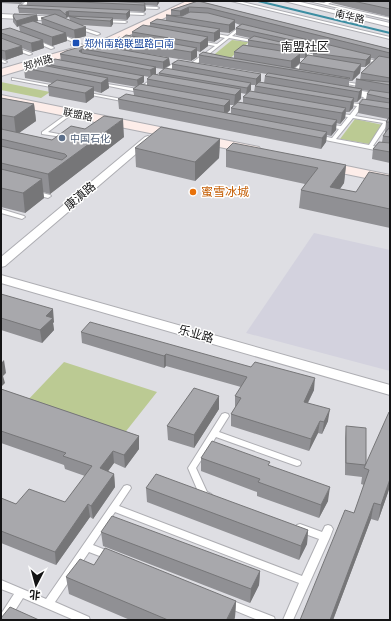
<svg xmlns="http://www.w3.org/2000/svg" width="391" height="621" viewBox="0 0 391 621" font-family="Helvetica,'Noto Sans SC',sans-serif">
  <rect width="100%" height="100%" fill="#dedee3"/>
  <path fill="#d3d2de" d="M314 233 390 250V371L246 333Z"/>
  <path fill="#bbca93" d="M232 40 249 42 228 60 210 58Z
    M1 82 50 92 41 98 1 90Z
    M355 119 383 125 369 144 340 139Z
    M64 362 157 392 123 435 26 402Z"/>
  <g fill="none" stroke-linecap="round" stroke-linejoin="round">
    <path stroke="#3c8ea2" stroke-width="2" d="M258 1 390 33"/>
    <defs>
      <path id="lane" d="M26 1H30L24 7H28V9H20V7Z
        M231 1H238L390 37V39Z
        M309 1 324 3 328 1H333L328 4 390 18V20Z
        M137 6 157 7 159 8 157 9 136 8Z
        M121 12 143 13 145 14 143 15 120 14 119 13Z
        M103 20 125 21 127 22 125 23 102 22 101 21Z
        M77 26 99 33 100 34 97 35 76 28 75 27Z
        M239 27 242 28 232 36 257 41H258V43L229 38 194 66H190V64L215 46 199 43V41L217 44 225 38 211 35V33L228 36Z
        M57 33H59L76 41 73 42 57 35Z
        M36 40 53 47 54 48 51 49 35 42 34 41Z
        M1 42 31 53 32 54 29 55 1 44Z
        M297 50 315 55 292 75 290 74V73L310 55 297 52Z
        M360 57 390 64V66L360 59Z
        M1 59 7 62 5 63 1 62Z
        M175 62 179 63 143 90 144 91V92H138L99 84 101 83 138 89Z
        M12 78 56 86 58 87 56 88 14 80H12Z
        M339 81 364 85 366 86 364 87 341 83H339Z
        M84 92 127 100 129 101 127 102 86 94H84Z
        M366 94 370 95 363 105 370 107 368 108 361 107 355 116 390 122V124H388L373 146 390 149V153L315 138V136L317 135 332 138 339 129 325 126V124L341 126 348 117 335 115V113L350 115 357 106 343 104V102L359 104ZM353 118 383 123 369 145 336 139Z
        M64 116 68 117 48 132 69 136V138L42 134V132Z
        M35 191 50 195 51 196 48 198 33 194V192Z
        M1 209 24 216 25 217 22 219 1 213Z
        M225 413 228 414 229 416 219 432 300 461 301 463 300 465 297 466 294 465 216 437 196 468 207 492 211 494 213 496 211 498 208 499 200 496 188 468 222 414Z
        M127 485 130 486 131 488 119 506 302 576 319 539 297 531 295 528 297 525 300 524 322 532 325 526 328 525 331 526 333 529 330 537 293 620H283L299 583 115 512 93 545 113 553 115 556 113 559 110 560 89 552 55 602 89 617 90 620H74L23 598 9 620H1V614L14 594 1 589V580L46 599 124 486Z
        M228 599 274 617 275 620H258L224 606 223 603 224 600Z"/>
      <path id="street" d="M284 1H296L390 23V27Z
        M1 14 58 17 61 19 58 21 1 18Z
        M72 43 97 47 101 49 97 51 75 47 71 45Z
        M345 88 390 96V102L342 93 341 91Z
        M148 136 153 139 151 141 5 266 1 267V257L145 137Z
        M1 275 390 385V395L1 283Z"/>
      <path id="secondary" d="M187 1H199L113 43 1 76V69L105 39Z
        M1 95 254 146 259 147 261 150 259 153 254 154 1 103Z
        M322 161 390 175V183L317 168 315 165 317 162Z"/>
    </defs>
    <use href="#lane" stroke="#aeaeb3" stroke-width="2"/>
    <use href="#street" stroke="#aeaeb3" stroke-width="2"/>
    <use href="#secondary" stroke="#aeaeb3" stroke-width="2"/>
    <use href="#lane" fill="#fff" fill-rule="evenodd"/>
    <use href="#street" fill="#fff" fill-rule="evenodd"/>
    <use href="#secondary" fill="#fdede9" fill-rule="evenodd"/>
  </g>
  <path fill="#909094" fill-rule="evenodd" d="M1 1H24L21 4 1 3Z
    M27 1H160L157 6 145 5 146 10 144 12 130 11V16L127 20 113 19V24L111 27 82 25 86 36 75 39 67 36V41L52 46 43 42 44 48 32 52 22 48 23 54 6 60 1 58V30L20 32 19 26 17 27 13 22V16L37 15 38 21 36 22 42 24 41 18 52 15 19 13 18 8 27 6ZM69 17 70 20 66 19V18Z
    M198 1 390 49V163L372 159 373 149 382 142 383 136 386 132H385L386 122 388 119 358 113 359 104 366 99 367 94 369 91 362 90 361 98 357 102H354L353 108 349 112H346L345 118 340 124 336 123V130L331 136 327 135 326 142 321 149 119 109 118 99 134 95 133 89 137 87 108 82 109 88 101 93 94 91V97L86 103 49 96 48 86 52 83 25 78 24 68 39 65V63L53 60H61L60 54 90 44 116 49 115 40 132 36V32L150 27V23L166 20V15H171V10ZM235 23 240 25 236 28V35L250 38 248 40V45L234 52V58L199 55V63L267 74 265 76 264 83 260 82 261 81V74L172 64V69L159 73V75L155 74H156V68L163 69 170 65 169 58 129 51 191 61 197 57V51L200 52 208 46V41L214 42 220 38V32L229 33 235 29ZM307 51 313 52V56L307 57ZM300 58H305L300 63 299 69 293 68 300 63ZM371 58 375 59 361 73 360 80 356 79 355 87 349 86V81H352L360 73 361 67H365L370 63ZM144 76 149 77 147 79V85L141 84 144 82ZM251 85H255V86L254 92 250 91 251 90ZM241 93 246 94 243 97V103L238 102 241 99ZM230 105H234L231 108V113H227L230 110Z
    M332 1H390V17L332 3Z
    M1 98 34 104 36 121 19 133 52 140 124 137 50 194 43 192 44 198 25 213 1 207Z
    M220 139 219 158 195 181 136 167 135 148Z
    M226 150 346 165 344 183 340 189 356 192 390 176V228L299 208 301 190 305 184 226 167Z
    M1 294 54 322 53 323 54 330 42 343 1 330Z
    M81 332 314 390 308 403 328 421 322 434 318 433 309 451 231 426V414L235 408V396L241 387 166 366 164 368 82 343Z
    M1 389 139 436V449L125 468 114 463 108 471 114 474 115 487 93 519 90 517 56 565 1 543V498L16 504 65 502 85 476 65 469 64 465 1 443Z
    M219 396V409L194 448 168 440 167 426Z
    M346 426 366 463 388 492 378 521 371 519 333 620H300L354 513 364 485 361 484 362 477 345 475V438Z
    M201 458 270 466 328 501 319 518 257 496V492L201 471Z
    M146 488 308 530 307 544 299 560 147 502Z
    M101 532 260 571 259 585 250 603 103 546Z
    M94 565 236 601 235 617 234 620H130L69 594 66 577Z"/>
  <path fill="#767678" d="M157 1H160L157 6Z
    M145 3 146 10 144 12V5Z
    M189 7V16L180 17V11Z
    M130 10V16L127 20 126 14Z
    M69 11V16L66 18V20V12Z
    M37 15 38 21 21 26 19 25V26L17 27 16 21Z
    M113 18V24L111 27 110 21Z
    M235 20V29L229 33V25Z
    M86 27V36L75 39 74 30Z
    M220 29V38L214 42V33Z
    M66 33 67 41 52 46V37Z
    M208 37V46L200 52V43Z
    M43 40 44 48 32 52 31 43Z
    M22 46 23 54 6 60 5 51Z
    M197 48V57L191 61V52Z
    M307 48V57L305 58V49Z
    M82 49V56L80 58 79 51Z
    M300 54V63L292 70 291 69V61Z
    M371 55 370 63 365 67 366 60Z
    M169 58 170 65 163 69V62Z
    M361 64 360 73 352 81 354 72Z
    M156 67V74L151 77 150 70Z
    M261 74V81L256 85V79Z
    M144 76V82L138 87 137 80Z
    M108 78 109 88 101 93V83Z
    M251 83V90L246 94 247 88Z
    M94 87V97L86 103 85 93Z
    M241 89V99L234 105 235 95Z
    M362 89 361 98 357 102 359 92Z
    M354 98 353 108 349 112 351 102Z
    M230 100V110L224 116V106Z
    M34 104 36 121 16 135 14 117Z
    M346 108 345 118 340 124 342 113Z
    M123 119 124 137 50 194 48 174Z
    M337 120 336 130 331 136 332 126Z
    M1 121 4 139H1Z
    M327 132 326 142 321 149 322 138Z
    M220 139 219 158 195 181V162Z
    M346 165 344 183 334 197 330 187Z
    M42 179 44 198 25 213 23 193Z
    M53 309 54 322 53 323 54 330 42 343 40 330 46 316Z
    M166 354V366L164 368V356Z
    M4 360 6 373 3 376 5 383 1 387V363Z
    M315 378 314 390 302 414 304 402Z
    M219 396V409L194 448V435Z
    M330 409 328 421 322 434 324 422Z
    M320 421 318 433 309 451 311 439Z
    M139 436V449L125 468 124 455Z
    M113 451 114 463 101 481 100 468Z
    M114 474 115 487 93 519 91 506Z
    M390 479V487L378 521 381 505Z
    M330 487 328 501 319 518 321 505Z
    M374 503 371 519 333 620H330Z
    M88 504 90 517 56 565 55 552Z
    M308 530 307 544 299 560 301 546Z
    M260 571 259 585 250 603 251 589Z
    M236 601 235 617 234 620H227Z"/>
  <path fill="#a8a8ac" stroke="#767678" d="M59 1H108L145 3 144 5Z
    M198 1 390 49V53L208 8 189 7 180 11 171 10Z
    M353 1H390V9Z
    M19 5 130 10 126 14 69 11 66 12V15L60 10 18 8Z
    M190 12 208 13 235 20 229 25 166 15 182 16Z
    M14 14 37 15 16 21 13 16Z
    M55 14 86 27 74 30 41 18Z
    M69 16 113 18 110 21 80 19Z
    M157 19 220 29 214 33 150 23Z
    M33 21 66 33 52 37 19 25Z
    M242 24 371 55 366 60 313 53 316 49 315 45 236 28Z
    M143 25 208 37 200 43 132 32Z
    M10 28 43 40 31 43 1 33V30Z
    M126 35 197 48 191 52 115 40 119 37 122 38Z
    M254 36 307 48 305 49 248 40Z
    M1 38 22 46 5 51 1 50Z
    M90 44 169 58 163 62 82 49 79 51 82 53 156 67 150 70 60 54 66 51Z
    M243 45 300 54 291 61 234 52Z
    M203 52 227 57 350 78 349 79 199 55Z
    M308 55 361 64 354 72 300 63Z
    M379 56 390 58V78L361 73Z
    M46 59 53 60 55 59 144 76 137 80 39 63Z
    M178 60 261 74 256 79 172 64Z
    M32 63 108 78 101 83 24 68Z
    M165 68 251 83 247 88 159 73Z
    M268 73 362 89 359 92 265 76Z
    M153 74 241 89 235 95 147 79Z
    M356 79 390 82V85Z
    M57 80 94 87 85 93 48 86Z
    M259 82 354 98 351 102 255 86Z
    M140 84 230 100 224 106 133 89Z
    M370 90 390 93V99L367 94Z
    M250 91 346 108 342 113 243 97Z
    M126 94 327 132 322 138 118 99Z
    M1 98 34 104 14 117 1 115Z
    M363 99 390 103V109L359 104Z
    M238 102 337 120 332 126 231 108Z
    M104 116 123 119 48 174 1 163V146L62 160 67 156 65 154 1 139V129L52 140 71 126 85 129Z
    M390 116V122H386Z
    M161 127 220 139 195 162 135 148Z
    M390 128V137L383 136 388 129Z
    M379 142 390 143V152L373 149Z
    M233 143 346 165 330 187 356 192 369 172 390 176V209L301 190 318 168 226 150Z
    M1 169 42 179 23 193 1 188Z
    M1 294 53 309 46 316 53 318 40 330 1 318Z
    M90 322 251 367 255 362 315 378 304 402 330 409 324 422 320 421 311 439 231 414 241 398 235 396 247 377 166 354 164 356 81 332Z
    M194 388 219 396 194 435 167 426Z
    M1 389 139 436 124 455 113 451 100 468 114 474 91 506 88 504 55 552 1 531V498L16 504 29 489 65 502 92 466 63 456 66 453 1 431Z
    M389 412H390V479L381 505 374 503 330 620H300L345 510 354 513 369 470 364 468Z
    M346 426 366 428V463L365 465 346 463Z
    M212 441 270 462 268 465 330 487 321 505 258 482 260 479 201 458Z
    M156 474 308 530 301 546 146 488Z
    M112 516 260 571 251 589 101 532Z
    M105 548 236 601 227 619 229 620H168L66 577 80 559 94 565Z
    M10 607 39 620H1V618Z"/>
  <rect fill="#1a4fb4" stroke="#fff" stroke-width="1.5" x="72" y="39" width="8" height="8" rx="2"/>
  <circle fill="#5c6f8a" stroke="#fff" stroke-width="1.5" cx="62" cy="138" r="4"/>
  <circle fill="#e8710a" stroke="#fff" stroke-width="1.5" cx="193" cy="192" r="4"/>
  <g text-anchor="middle" stroke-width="3" stroke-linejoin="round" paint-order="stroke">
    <g font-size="10" fill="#141415" stroke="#fff">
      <text transform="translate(350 16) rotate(13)" y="4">南华路</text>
      <text transform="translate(38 62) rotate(-17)" y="4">郑州路</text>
      <text transform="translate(78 114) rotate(11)" y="4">联盟路</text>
    </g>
    <g font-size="10" fill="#164399" stroke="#fff" text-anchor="start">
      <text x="84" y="47">郑州南路联盟路口南</text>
    </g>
    <g font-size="10" fill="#4e5e75" stroke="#fff" text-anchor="start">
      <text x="70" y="142">中国石化</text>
    </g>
    <g font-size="12" fill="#141415" stroke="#fff">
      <text x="305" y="51">南盟社区</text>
    </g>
    <g font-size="12" fill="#c56008" stroke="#fff" text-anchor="start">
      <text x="201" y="196">蜜雪冰城</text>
    </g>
    <g font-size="12" fill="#141415" stroke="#fff">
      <text transform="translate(80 196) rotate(-40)" y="4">康滇路</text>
      <text transform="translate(196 334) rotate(16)" y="4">乐业路</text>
    </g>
  </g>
  <rect width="391" height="621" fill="none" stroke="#141415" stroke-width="4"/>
  <g transform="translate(36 585) rotate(186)" stroke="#ffffff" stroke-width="3" paint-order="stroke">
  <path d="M0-3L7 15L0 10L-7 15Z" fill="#141415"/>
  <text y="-6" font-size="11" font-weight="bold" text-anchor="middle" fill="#141415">北</text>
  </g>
</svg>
